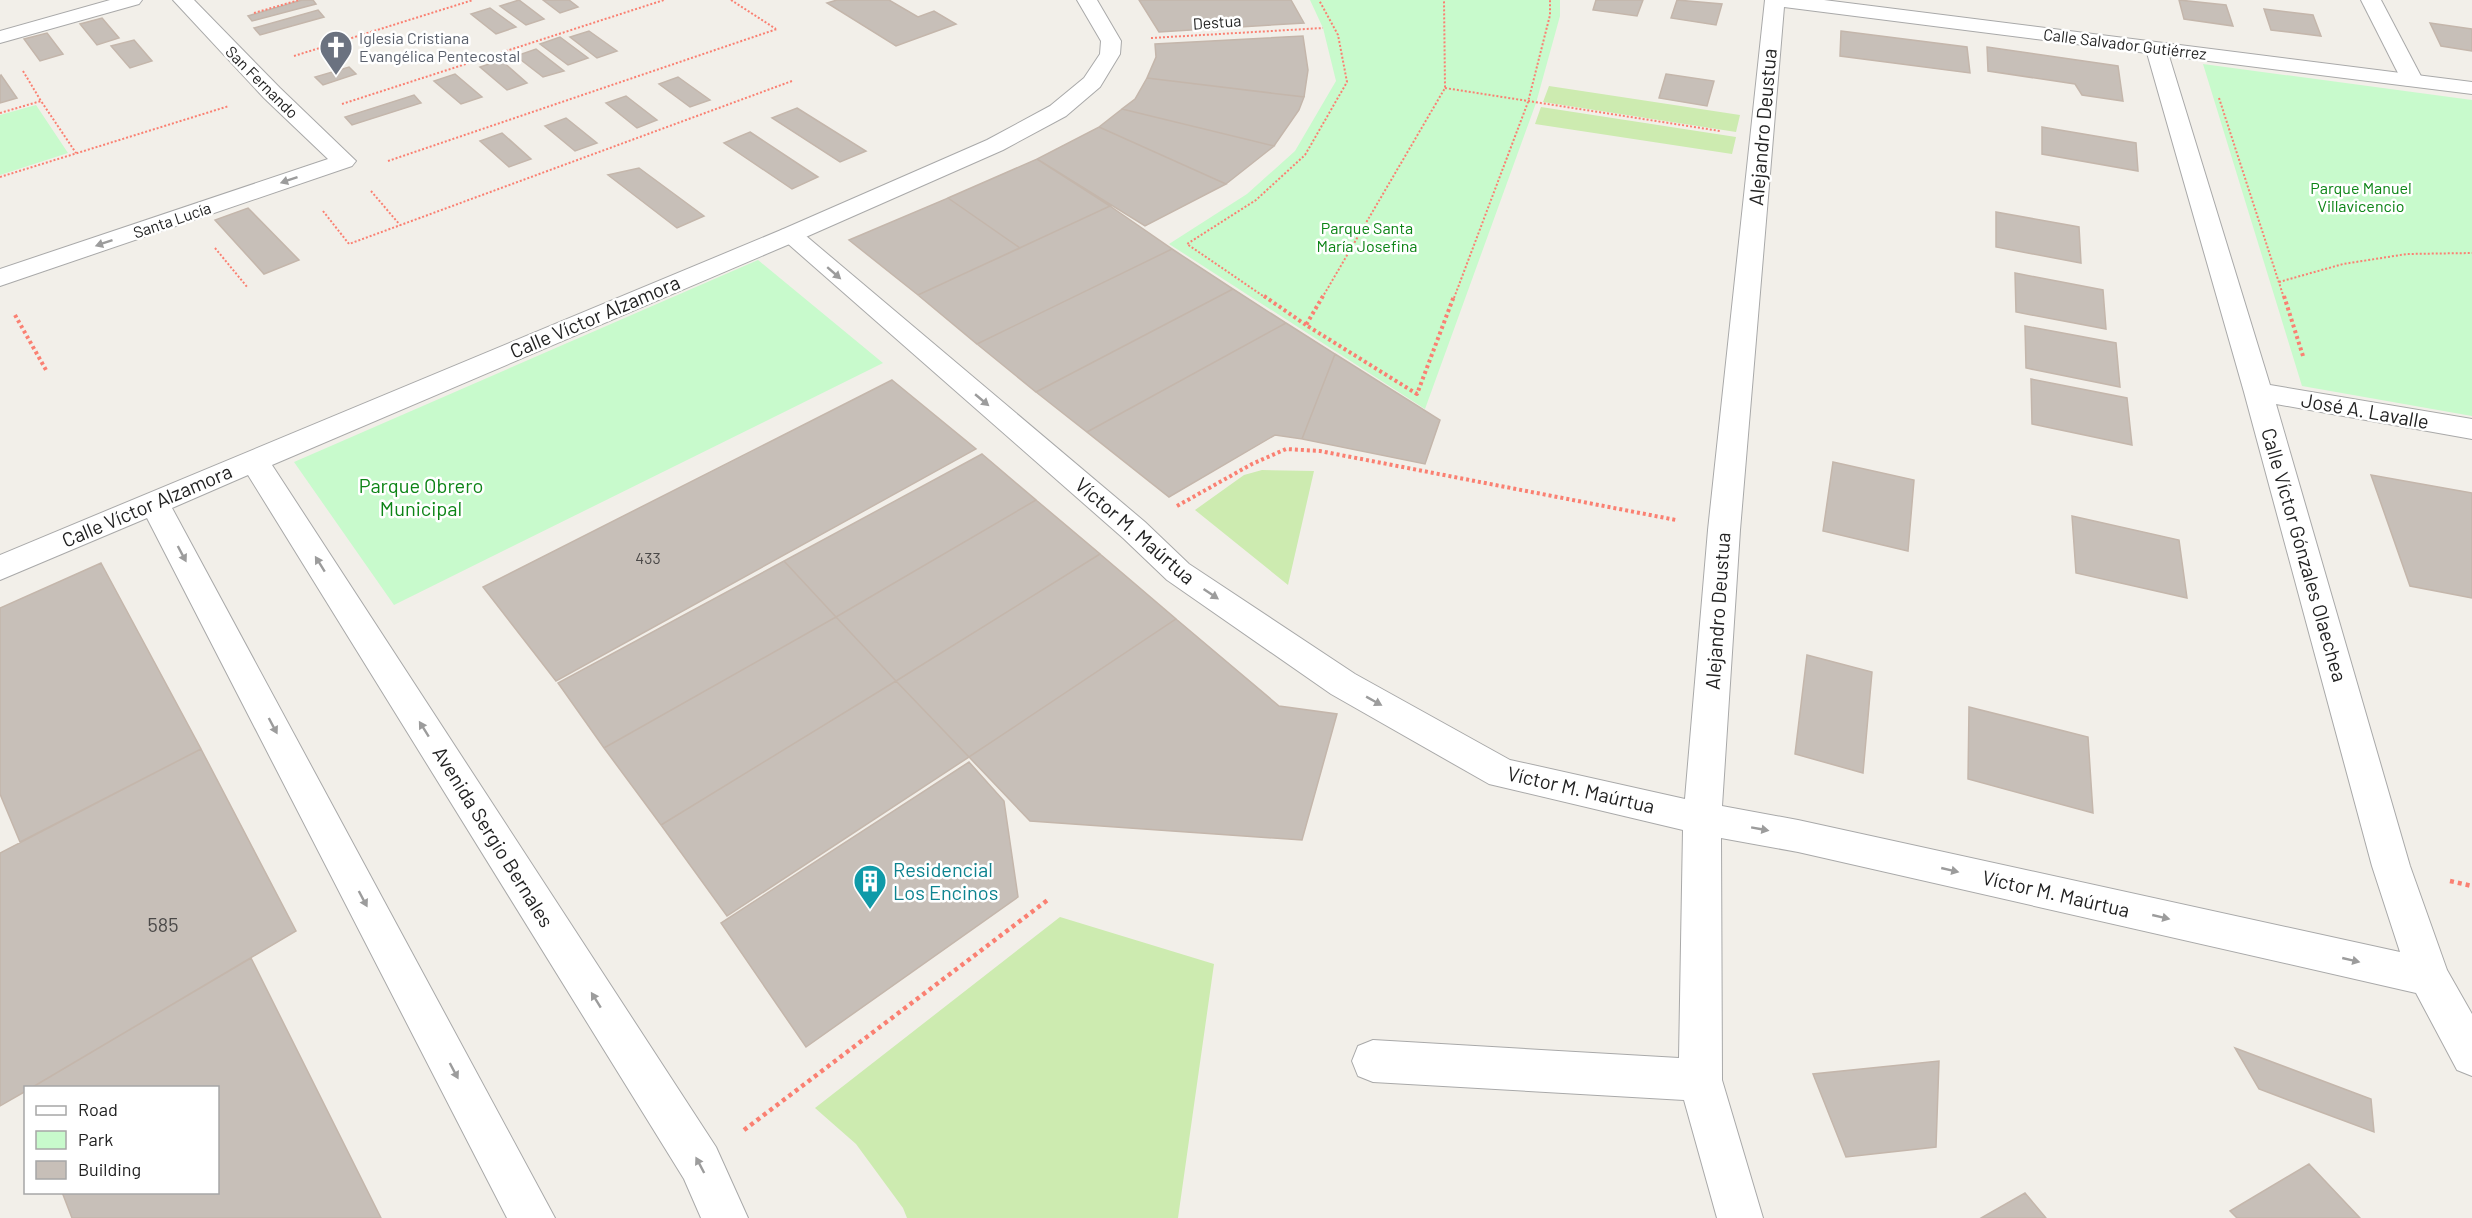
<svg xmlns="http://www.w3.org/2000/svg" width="2472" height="1218" viewBox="0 0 2472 1218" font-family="Barlow,sans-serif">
  <rect width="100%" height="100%" fill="#f2efe9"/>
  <path fill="#cdebb0" d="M1549 86 1740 115 1736 132 1543 102Z
    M1541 107 1736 137 1732 154 1535 124Z
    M1262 470 1314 471 1288 585 1195 510 1244 475Z
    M1060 917 1214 964 1178 1218H907L903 1208 856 1144 815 1108Z"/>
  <path fill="#c8facc" d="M1310 0H1560V16L1536 103 1425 409 1169 244 1247 194 1295 151 1336 81 1323 28Z
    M2203 64 2472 100V416L2302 386Z
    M36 105 68 153 0 175V115Z
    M758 260 883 363 394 605 294 462Z"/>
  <path fill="#c7bfb8" stroke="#c4b6ab" stroke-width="1.5" d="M302 0H313L316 4 252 21 248 16Z
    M519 0 544 19 526 25 500 6Z
    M543 0H569L578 7 560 13Z
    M837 0H889L918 17 934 11 956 24 896 46 827 3Z
    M1139 0H1291L1304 23 1159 32Z
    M1596 0H1643L1637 16 1593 10Z
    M1677 0 1722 4 1716 25 1671 18Z
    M2179 0 2226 5 2233 26 2184 19Z
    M490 8 516 27 496 34 471 14Z
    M2264 9 2313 15 2321 36 2271 30Z
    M318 10 324 17 260 35 254 28Z
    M102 18 119 38 97 45 80 24Z
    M2430 23 2472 29V51L2441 46Z
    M589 31 617 51 597 58 570 37Z
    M1841 31 1967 47 1970 73 1840 56Z
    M47 33 63 54 40 61 24 39Z
    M1303 36 1308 70 1304 97 1147 78 1156 57 1155 44Z
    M560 37 588 58 568 65 540 44Z
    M134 40 152 61 130 68 111 46Z
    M1987 47 2118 66 2123 101 2082 95 2075 84 1988 71Z
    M536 49 564 71 543 77 516 56Z
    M501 60 527 83 507 90 480 67Z
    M349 67 356 74 323 85 315 77Z
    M455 74 482 97 461 104 434 81Z
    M1666 74 1714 81 1707 106 1659 98Z
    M1 75 17 98 0 103V76Z
    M678 77 710 100 690 107 659 84Z
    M1147 78 1304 97 1299 110 1274 146 1122 109 1135 99Z
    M414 95 421 103 352 125 345 117Z
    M626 96 657 120 637 128 606 103Z
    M797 108 866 151 840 162 772 118Z
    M1122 109 1274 146 1226 184 1099 127Z
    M566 118 597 143 575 151 545 126Z
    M1099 127 1226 184 1145 226 1037 159Z
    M2042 127 2136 143 2138 171 2042 154Z
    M750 132 818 177 792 189 724 143Z
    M502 133 531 159 509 167 480 141Z
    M1037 159 1110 206 1020 248 948 198Z
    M639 168 704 216 677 228 608 175Z
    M948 198 1020 248 918 295 849 240Z
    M1110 206 1172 249 977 344 918 295Z
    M248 208 299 260 264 274 215 220Z
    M1996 212 2079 227 2081 263 1996 247Z
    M1172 249 1233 289 1036 392 977 344Z
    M2015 273 2103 290 2106 329 2016 312Z
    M1233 289 1286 323 1087 432 1036 392Z
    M1286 323 1335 354 1302 439 1275 435 1169 497 1087 432Z
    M2025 326 2116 343 2120 387 2026 368Z
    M1335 354 1440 420 1425 464 1302 439Z
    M2031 379 2127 398 2132 445 2032 424Z
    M892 380 976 449 556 681 483 587Z
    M982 454 1036 500 836 617 784 561Z
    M1833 462 1914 480 1908 551 1823 531Z
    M2371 475 2472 493V598L2410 586Z
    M1036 500 1100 554 896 681 836 617Z
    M2072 516 2179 540 2187 598 2076 573Z
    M1100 554 1176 619 969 757 896 681Z
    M784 561 836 617 604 748 558 683Z
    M101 563 201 749 20 842 0 794V608Z
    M836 617 896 681 661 825 604 748Z
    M1176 619 1279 706 1337 714 1302 840 1030 821 969 757Z
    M1807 655 1872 672 1863 773 1795 754Z
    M896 681 969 757 727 916 661 825Z
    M1969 707 2088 737 2093 813 1968 779Z
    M201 749 296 931 31 1088H26V1091L0 1106V853Z
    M969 762 1004 801 1018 897 806 1047 721 923Z
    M251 958 381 1218H72L62 1192H218V1088H31Z
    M2235 1048 2371 1099 2374 1132 2259 1089Z
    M1939 1061 1936 1147 1846 1157 1813 1074Z
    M2309 1164 2360 1218H2237L2230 1211Z
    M2025 1193 2046 1218H1981Z"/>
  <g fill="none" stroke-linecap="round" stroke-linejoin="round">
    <defs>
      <path id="pedestrian" d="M2361 0H2381L2423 80 2420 85 2412 86 2404 85Z"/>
      <path id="minor" d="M110 0H142L139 4 0 43V31Z
        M173 0H194L280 88 356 161 352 166 0 286V269L328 159 264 98Z
        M1765 0H1824L2472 82V94L2169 56 2270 385 2472 419V439L2276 404 2410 866 2447 970 2472 1014V1076L2457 1070 2416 993 1798 852 1721 838 1722 1080 1763 1218H1717L1684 1100 1373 1082 1358 1076 1352 1061 1358 1046 1373 1040 1679 1058 1683 830 1489 784 1331 694 1167 580 1123 538 778 235 781 230 790 228 799 230 1145 522 1189 564 1355 674 1510 760 1685 799 1708 530ZM1784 7 2147 53 2244 392 2372 866 2400 952 1798 820 1722 806 1740 530Z"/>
      <path id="tertiary" d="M1077 0H1097L1121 41 1120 54 1100 87 1066 116 1003 150 799 240 272 465 716 1147 748 1218H701L684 1179 248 475 172 508 555 1218H507L147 518 0 580V555L781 230 987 140 1050 106 1084 78 1100 54 1101 41Z"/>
    </defs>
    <use href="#pedestrian" stroke="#a9a9a9" stroke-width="2"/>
    <use href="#minor" stroke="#a9a9a9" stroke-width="2"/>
    <use href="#tertiary" stroke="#a9a9a9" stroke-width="2"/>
    <path stroke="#fa8072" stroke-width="2" stroke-dasharray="2 2" stroke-linecap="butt" d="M731 0 776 29
      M254 13 299 0
      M1151 38 1323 28
      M294 56 473 0
      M23 71 41 101
      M1445 88 1720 131
      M2219 98 2284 298
      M342 104 664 0
      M0 113 41 101 76 153
      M388 161 777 29
      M0 177 229 106
      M371 191 400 225
      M323 211 349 244 792 81
      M215 248 248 288
      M2279 282 2343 264 2407 254 2472 253
      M1266 298 1187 244 1256 200 1305 155 1347 82 1338 35 1319 0
      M1322 298 1445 88 1444 0
      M1454 298 1528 102 1550 15V0"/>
    <path stroke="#fa8072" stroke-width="4" stroke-dasharray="3 3" stroke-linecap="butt" d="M1264 296 1306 325
      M1323 296 1306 325 1417 394 1454 296
      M2284 296 2303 356
      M15 315 46 370
      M1177 506 1252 464 1286 449 1320 451 1676 520"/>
    <path stroke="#fa8072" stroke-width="4.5" stroke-dasharray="4 4" stroke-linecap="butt" d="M2450 881 2472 886
      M744 1130 1049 899"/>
    <use href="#pedestrian" fill="#fff" fill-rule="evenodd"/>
    <use href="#minor" fill="#fff" fill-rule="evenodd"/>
    <use href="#tertiary" fill="#fff" fill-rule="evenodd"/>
  </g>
  <defs><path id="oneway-solid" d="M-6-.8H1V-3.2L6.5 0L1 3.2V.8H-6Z" transform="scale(1.5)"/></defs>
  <g fill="#9c9c9c">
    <use href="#oneway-solid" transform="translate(289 180) rotate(161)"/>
    <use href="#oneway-solid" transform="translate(104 243) rotate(161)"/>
    <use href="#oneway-solid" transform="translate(834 273) rotate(41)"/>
    <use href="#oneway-solid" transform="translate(982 400) rotate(40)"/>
    <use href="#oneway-solid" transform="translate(182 554) rotate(62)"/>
    <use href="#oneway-solid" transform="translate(320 564) rotate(-122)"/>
    <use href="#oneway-solid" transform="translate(1211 594) rotate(34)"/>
    <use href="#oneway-solid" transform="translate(1374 701) rotate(29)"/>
    <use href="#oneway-solid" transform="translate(273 726) rotate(62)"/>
    <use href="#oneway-solid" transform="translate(424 729) rotate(-122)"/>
    <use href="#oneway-solid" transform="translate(1760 829) rotate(10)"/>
    <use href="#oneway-solid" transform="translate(1950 870) rotate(13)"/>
    <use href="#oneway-solid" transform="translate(363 899) rotate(62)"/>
    <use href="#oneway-solid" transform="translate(2161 917) rotate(13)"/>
    <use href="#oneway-solid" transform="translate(2351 960) rotate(13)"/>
    <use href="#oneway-solid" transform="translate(596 1000) rotate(-122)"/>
    <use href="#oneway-solid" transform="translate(454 1071) rotate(62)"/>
    <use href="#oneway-solid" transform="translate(700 1165) rotate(-118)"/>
  </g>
  <defs>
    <symbol id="church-pin" viewBox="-11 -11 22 30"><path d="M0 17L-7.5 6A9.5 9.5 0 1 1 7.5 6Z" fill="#6b7280" stroke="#fff"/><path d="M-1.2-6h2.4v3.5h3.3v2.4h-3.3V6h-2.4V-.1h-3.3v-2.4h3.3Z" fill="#fff"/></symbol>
    <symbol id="building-pin" viewBox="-11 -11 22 30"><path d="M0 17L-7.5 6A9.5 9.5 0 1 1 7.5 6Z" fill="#0f9aa8" stroke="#fff"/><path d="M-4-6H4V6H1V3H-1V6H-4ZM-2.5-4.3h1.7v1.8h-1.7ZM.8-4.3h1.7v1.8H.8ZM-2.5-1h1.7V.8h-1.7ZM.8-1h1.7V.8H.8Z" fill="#fff"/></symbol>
  </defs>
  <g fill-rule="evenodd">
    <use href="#church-pin" x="317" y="28" width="38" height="52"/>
    <use href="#building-pin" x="851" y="862" width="38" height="52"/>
  </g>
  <g text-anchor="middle" stroke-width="5" stroke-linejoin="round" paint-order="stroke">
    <g font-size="16" fill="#222" stroke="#fff">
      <text transform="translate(1217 22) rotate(-4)" y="6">Destua</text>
      <text transform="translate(2125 44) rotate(7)" y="6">Calle Salvador Gutiérrez</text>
      <text transform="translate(262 82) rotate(45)" y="6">San Fernando</text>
      <text transform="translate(172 220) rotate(-19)" y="6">Santa Lucía</text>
    </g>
    <g font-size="16" fill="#5b616d" stroke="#fff" text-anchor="start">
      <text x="359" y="44">Iglesia Cristiana<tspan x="359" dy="18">Evangélica Pentecostal</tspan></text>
    </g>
    <g font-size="16" fill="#0c8416" stroke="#fff">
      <text x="2361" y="194">Parque Manuel<tspan x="2361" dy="18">Villavicencio</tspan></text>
      <text x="1367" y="234">Parque Santa<tspan x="1367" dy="18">María Josefina</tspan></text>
    </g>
    <g font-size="16" fill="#4b4948">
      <text x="648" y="564">433</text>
    </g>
    <g font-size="20" fill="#222" stroke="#fff">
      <text transform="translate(1763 127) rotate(-85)" y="7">Alejandro Deustua</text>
      <text transform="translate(595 317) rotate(-23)" y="7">Calle Víctor Alzamora</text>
      <text transform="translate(2365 411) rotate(10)" y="7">José A. Lavalle</text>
      <text transform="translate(147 506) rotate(-23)" y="7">Calle Víctor Alzamora</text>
      <text transform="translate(1135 531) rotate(41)" y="7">Víctor M. Maúrtua</text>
      <text transform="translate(2304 555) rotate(74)" y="7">Calle Víctor Gónzales Olaechea</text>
      <text transform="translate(1718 611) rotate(-86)" y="7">Alejandro Deustua</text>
      <text transform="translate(1581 790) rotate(13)" y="7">Víctor M. Maúrtua</text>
      <text transform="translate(493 837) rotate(58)" y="7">Avenida Sergio Bernales</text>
      <text transform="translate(2056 894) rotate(13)" y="7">Víctor M. Maúrtua</text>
    </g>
    <g font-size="20" fill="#0c8416" stroke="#fff">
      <text x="421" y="493">Parque Obrero<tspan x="421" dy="23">Municipal</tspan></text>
    </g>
    <g font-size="20" fill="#0d838f" stroke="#fff" text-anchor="start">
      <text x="893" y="877">Residencial<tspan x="893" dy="23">Los Encinos</tspan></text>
    </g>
    <g font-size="20" fill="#4b4948">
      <text x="163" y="932">585</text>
    </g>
  </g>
  <rect x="24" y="1086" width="195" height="108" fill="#ffffff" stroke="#a7a7a7" stroke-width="1.5"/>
  <rect x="36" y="1106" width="30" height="9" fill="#ffffff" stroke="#a7a7a7" stroke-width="1.5"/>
  <text x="78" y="1116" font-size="18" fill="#222222">Road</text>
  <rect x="36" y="1131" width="30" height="18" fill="#c8facc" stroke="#a7a7a7" stroke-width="1.5"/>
  <text x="78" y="1146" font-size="18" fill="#222222">Park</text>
  <rect x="36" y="1161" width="30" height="18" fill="#c7bfb8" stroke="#a7a7a7" stroke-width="1.5"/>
  <text x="78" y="1176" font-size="18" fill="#222222">Building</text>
</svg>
